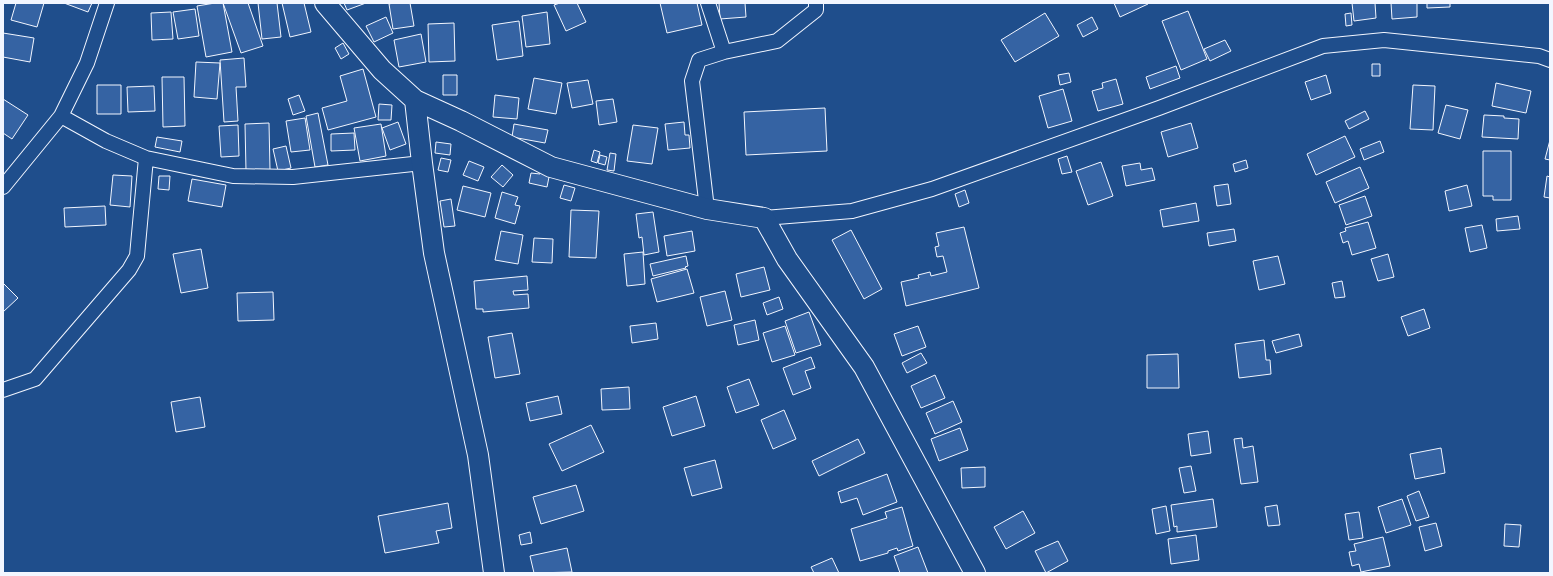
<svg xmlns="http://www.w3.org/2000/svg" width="1553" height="576" viewBox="0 0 1553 576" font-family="Cabin,sans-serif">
  <rect width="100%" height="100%" fill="#1f4e8c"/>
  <path fill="#3563a3" stroke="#f2f6ff" d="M16 3H44L37 27 11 20Z
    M64 3H92L88 12Z
    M215 3H223L232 52 206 57 197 6Z
    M223 3H248L263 46 241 53Z
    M258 3H277L281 37 262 39Z
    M282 3H304L311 32 290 37Z
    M344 3H366L347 10Z
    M393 3H410L414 26 393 29 389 4Z
    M560 3H577L586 22 566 31 554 5Z
    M660 3H697L702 25 667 33Z
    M719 3H745L746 17 720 19Z
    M1114 3H1148V4L1120 17Z
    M1352 3H1375L1376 18 1354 21Z
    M1391 3H1417V17L1392 19Z
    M1427 3H1450V7L1427 8Z
    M195 9 199 36 178 39 173 12Z
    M1188 11 1207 59 1181 70 1162 21Z
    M171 12 173 39 152 40 151 13Z
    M547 12 550 44 526 47 522 16Z
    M1045 13 1059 36 1015 62 1001 40Z
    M1351 13 1352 25 1346 26 1345 14Z
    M386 17 393 33 374 42 366 26Z
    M1092 17 1098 29 1083 37 1077 25Z
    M519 21 523 56 497 60 492 25Z
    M454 23 455 61 429 62 428 24Z
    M3 33 34 38 30 62 3 57Z
    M421 34 426 62 399 67 394 40Z
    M1225 40 1231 51 1210 61 1204 49Z
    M343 43 349 54 341 59 335 48Z
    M244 58 246 87H236L238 121 224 122 220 60Z
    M196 62 220 63 217 99 194 97Z
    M1372 64H1380V76H1372Z
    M1176 66 1180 78 1150 89 1146 77Z
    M363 69 376 117 328 130 322 108 347 101 340 76Z
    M1069 73 1071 82 1060 85 1058 75Z
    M443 75H457V95H443Z
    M1326 75 1331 93 1311 100 1305 82Z
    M162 77H184L185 126 163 127Z
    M534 78 562 83 556 114 528 109Z
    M1116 79 1123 104 1098 111 1092 91 1103 88 1102 83Z
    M588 80 593 104 572 108 567 83Z
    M1496 83 1531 91 1526 113 1492 106Z
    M97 85H121V114H97Z
    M1413 85 1435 86 1433 130 1410 129Z
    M154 86 155 111 128 112 127 87Z
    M1063 89 1072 121 1048 128 1039 96Z
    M299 95 305 111 293 115 288 99Z
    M495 95 519 98 517 119 493 117Z
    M3 99 28 115 12 139 3 133Z
    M613 99 617 122 599 125 596 101Z
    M379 104 392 105 391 120H378Z
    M1446 105 1468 110 1460 139 1438 133Z
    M825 108 827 151 746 155 744 112Z
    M1365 111 1369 119 1349 129 1345 121Z
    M318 113 328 165 315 167 306 116Z
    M1484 115 1504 116V118L1519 119 1518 139 1482 137Z
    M305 118 310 150 291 152 286 121Z
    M398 122 406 144 390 150 382 128Z
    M684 122 685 135H689L690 148 668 150 665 124Z
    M269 123 270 170 246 171 245 124Z
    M1191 123 1198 148 1168 157 1161 132Z
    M381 124 386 156 360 161 354 128Z
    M514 124 548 130 545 143 512 137Z
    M238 125 239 156 221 157 219 126Z
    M633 125 658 128 652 164 627 161Z
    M354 133 355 150 331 151V134Z
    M1345 136 1355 157 1316 175 1307 154Z
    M157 137 182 141 180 152 155 147Z
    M1550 140V160L1545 159Z
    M1380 141 1384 152 1364 160 1360 149Z
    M436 142 451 144 450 155 435 153Z
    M286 146 291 168 278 171 273 149Z
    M594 150 600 152 597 163 591 161Z
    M1483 151H1511V200H1493V196H1483Z
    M610 153 616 154 614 171 607 170Z
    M600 155 607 157 605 165 598 163Z
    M1067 156 1072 172 1062 174 1058 159Z
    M441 158 451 160 448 172 438 170Z
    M1246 160 1248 168 1235 172 1233 164Z
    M469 161 484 167 478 181 463 175Z
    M1101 162 1113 196 1088 205 1076 171Z
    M1140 163 1141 170 1152 168 1155 180 1126 186 1122 166Z
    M502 165 513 175 503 187 491 177Z
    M1360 167 1369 188 1335 203 1326 182Z
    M540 171 550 172 547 187 529 183 531 173 540 174Z
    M113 175 132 176 130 207 110 205Z
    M159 176H170L169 190 158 189Z
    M1547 176 1550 177V198L1544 197Z
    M192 179 226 185 222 207 188 201Z
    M1228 184 1231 204 1217 206 1214 186Z
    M564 185 575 188 571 201 560 198Z
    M1467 185 1472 206 1449 211 1445 191Z
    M463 186 491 193 485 217 457 210Z
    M965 190 969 203 959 207 955 194Z
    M502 192 518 197 515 205 520 206 515 224 495 218Z
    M1365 196 1372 216 1346 225 1339 205Z
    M451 199 455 226 444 227 440 201Z
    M1196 203 1199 221 1163 227 1160 210Z
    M105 206 106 225 65 227 64 208Z
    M571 210 599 211 596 258 569 257Z
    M653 212 659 252 644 255 642 237 639 238 636 214Z
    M1518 216 1520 229 1497 231 1496 219Z
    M1368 222 1376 248 1352 255 1348 241 1343 243 1340 233 1346 231 1345 228Z
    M1482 225 1487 248 1470 252 1465 228Z
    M964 227 979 288 906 306 901 282 919 278 918 275 930 272 931 276 947 272 943 256 937 257 935 247 939 246 936 233Z
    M1234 229 1236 241 1209 246 1207 233Z
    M851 230 882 289 864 299 832 240Z
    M501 231 523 235 518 264 495 260Z
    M692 231 695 251 667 256 664 236Z
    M534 238 553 239 552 263 532 262Z
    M201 249 208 288 181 293 173 254Z
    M643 252 645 284 627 286 624 254Z
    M1388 254 1394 277 1378 281 1371 259Z
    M686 256 688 266 685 267 686 268 653 276 650 264Z
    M1278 256 1285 284 1259 290 1253 261Z
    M764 267 770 290 741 297 736 274Z
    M687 269 694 293 657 302 651 279Z
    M527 276 528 290 513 291 514 295 528 294 529 308 483 312V309H476L474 281Z
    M1342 281 1345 297 1335 298 1332 283Z
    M3 283 18 298 3 312Z
    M725 291 732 320 707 326 700 297Z
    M273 292 274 320 238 321 237 293Z
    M779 297 783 309 767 315 763 303Z
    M1424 309 1430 328 1408 336 1401 317Z
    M809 312 821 345 796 353 785 321Z
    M755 320 759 340 738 345 734 325Z
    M656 323 658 339 632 343 630 326Z
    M785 326 795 355 772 362 763 333Z
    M918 326 926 347 902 356 894 334Z
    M512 333 520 374 495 378 488 337Z
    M1299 334 1302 346 1276 353 1272 341Z
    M1264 340 1266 360H1270L1271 374 1239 378 1235 344Z
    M921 353 927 363 907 373 902 363Z
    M1178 354 1179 388H1147V355Z
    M811 357 815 368 805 371 811 388 793 395 783 368Z
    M935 375 945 398 921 408 911 386Z
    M749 379 759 405 736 413 727 387Z
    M629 387 630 409 602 410 601 389Z
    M558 396 562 414 530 421 526 403Z
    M696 396 705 426 672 436 663 407Z
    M200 397 205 427 176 432 171 402Z
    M953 401 962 422 935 434 926 413Z
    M784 410 796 439 773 449 761 420Z
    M591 425 604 452 562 471 549 444Z
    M960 428 968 450 939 461 931 439Z
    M1208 431 1211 453 1191 456 1188 434Z
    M1242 438 1243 448 1253 446 1258 482 1241 484 1234 439Z
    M858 439 865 453 819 476 812 461Z
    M1441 448 1445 473 1415 479 1410 454Z
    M715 460 722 488 692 496 684 468Z
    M1191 466 1196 491 1184 493 1179 468Z
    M985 467V487L962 488 961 468Z
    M887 474 897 502 863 515 857 498 841 503 838 492Z
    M576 485 584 511 541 524 533 497Z
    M1419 491 1429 517 1416 521 1407 496Z
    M1213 499 1217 527 1177 532V526L1174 527 1171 505Z
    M1402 499 1411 525 1386 533 1378 507Z
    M448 503 452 528 436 531 439 543 385 553 378 516Z
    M1277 505 1280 525 1268 526 1265 507Z
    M1166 506 1170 531 1156 534 1152 509Z
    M902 507 913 546 898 551 897 548 888 551V553L860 561 851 529 887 518 885 512Z
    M1023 511 1035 533 1006 549 994 527Z
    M1359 512 1363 538 1349 540 1345 514Z
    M1436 523 1442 546 1425 551 1419 527Z
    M1505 524 1521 525 1519 547 1504 546Z
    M530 532 532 543 521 545 519 535Z
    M1196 535 1199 560 1171 564 1168 539Z
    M1383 537 1390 566 1361 572 1359 564 1352 566 1349 552 1356 551 1354 544Z
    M1058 541 1068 561 1046 573 1035 551Z
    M918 547 928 573H900L894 556Z
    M567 548 572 572 534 573 530 556Z
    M832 558 839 573H814L811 567Z"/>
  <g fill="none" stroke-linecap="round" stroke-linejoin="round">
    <defs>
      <path id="street" d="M708 3 724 52
        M61 116 106 141 146 158 233 176 293 177 422 163
        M3 187 61 116 87 63 107 3
        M707 209 692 81 699 60 724 52 777 41 816 10V3
        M764 218 852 211 932 189 1159 108 1323 46 1384 40 1539 56 1550 60
        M3 390 35 379 129 270 137 256 146 158"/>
      <path id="secondary" d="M325 3 382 70 415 100 461 121 551 167 707 209 764 218 787 259 864 367 975 573
        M415 100 422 163 434 253 478 455 494 573"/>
    </defs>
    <use href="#street" stroke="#f2f6ff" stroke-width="16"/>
    <use href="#secondary" stroke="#f2f6ff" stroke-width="22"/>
    <use href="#street" stroke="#1f4e8c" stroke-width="14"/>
    <use href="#secondary" stroke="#1f4e8c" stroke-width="20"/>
  </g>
  <rect width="1553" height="576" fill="none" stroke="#f2f6ff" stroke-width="8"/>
</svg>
